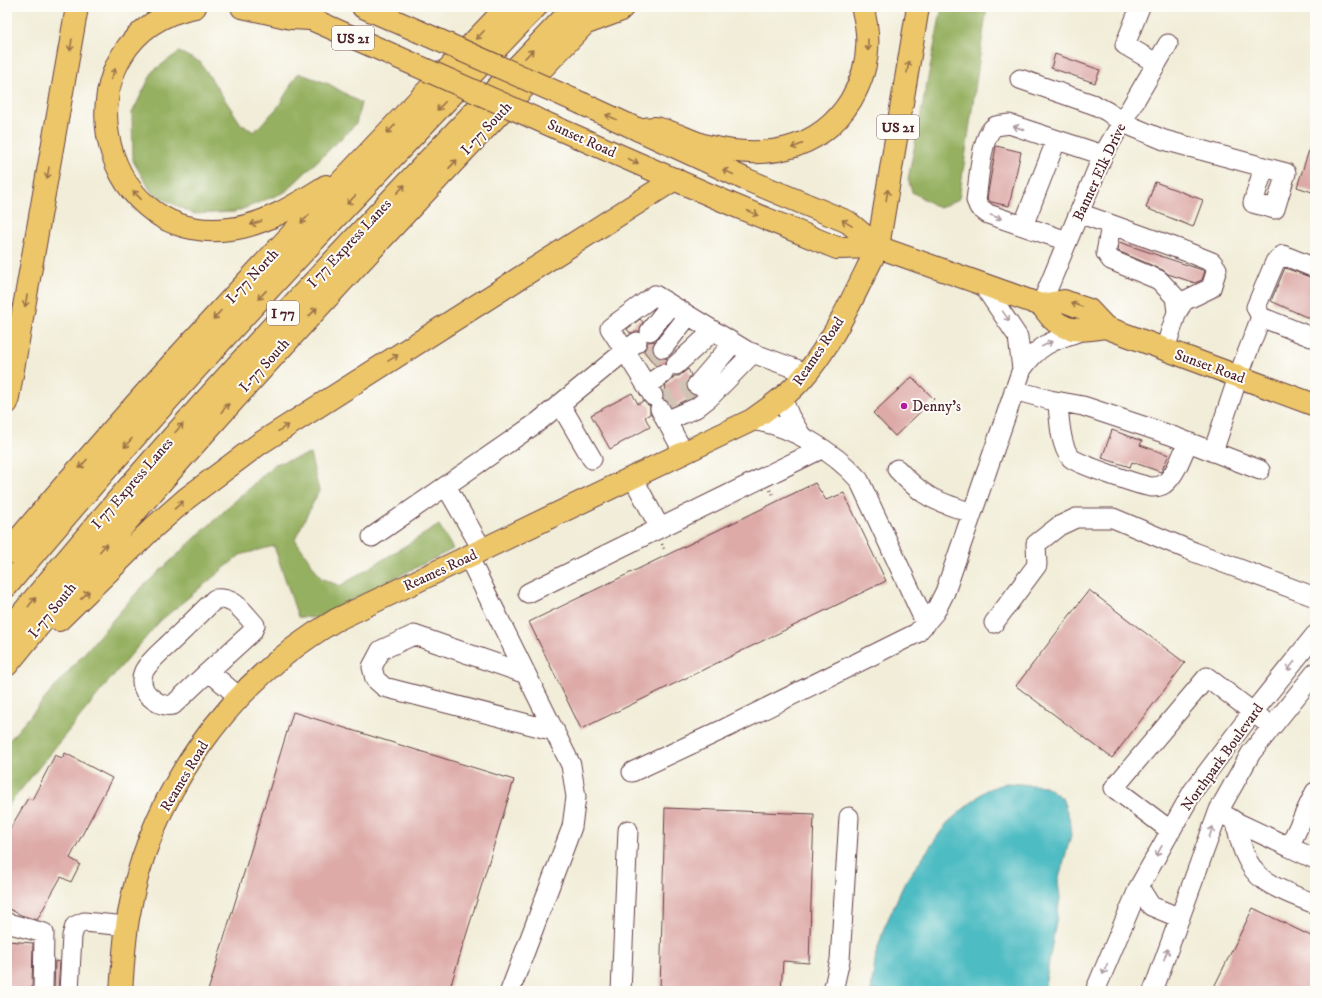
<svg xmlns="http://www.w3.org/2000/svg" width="1322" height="998" viewBox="0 0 1322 998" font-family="'IM FELL DW Pica',serif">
  <rect width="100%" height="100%" fill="#fdfcf7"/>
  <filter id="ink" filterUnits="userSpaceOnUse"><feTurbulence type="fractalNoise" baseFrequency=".025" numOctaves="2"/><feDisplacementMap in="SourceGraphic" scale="8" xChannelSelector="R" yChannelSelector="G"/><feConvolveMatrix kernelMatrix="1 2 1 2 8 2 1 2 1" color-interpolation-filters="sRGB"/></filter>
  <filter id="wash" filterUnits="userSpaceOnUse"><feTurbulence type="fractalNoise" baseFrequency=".012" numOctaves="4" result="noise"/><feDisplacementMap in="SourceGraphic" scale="16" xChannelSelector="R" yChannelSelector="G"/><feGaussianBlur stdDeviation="0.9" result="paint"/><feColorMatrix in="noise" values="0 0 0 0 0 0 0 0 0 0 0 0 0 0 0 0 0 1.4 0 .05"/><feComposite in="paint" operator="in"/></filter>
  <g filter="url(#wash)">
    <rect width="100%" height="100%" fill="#f1edd8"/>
    <path fill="#95b061" stroke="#706846" d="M942 7H987L959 199 939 208 912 192 908 179Z
      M179 52 200 62 241 124 254 132 278 107 298 73 329 84 361 103 356 124 285 192 235 212 193 214 152 193 133 161 132 113 153 71Z
      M310 454 319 491 295 539 321 578 340 586 439 525 453 549 316 618 298 617 274 546 240 555 160 621 112 677 7 807V743L17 731 137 592 275 464Z"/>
    <path fill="#4dbcc3" stroke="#4c6e77" d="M1006 783 1045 786 1062 798 1069 817 1071 835 1058 882 1060 898 1044 991H871L876 954 884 928 905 882 947 823 986 790Z"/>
    <g id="blocks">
      <path fill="#ddaaa8" d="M1055 54 1100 70 1095 83 1051 68Z
        M1313 138H1315V193L1297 187Z
        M996 146 1021 152 1009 206 991 202 987 198Z
        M1155 182 1203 200 1193 227 1146 208Z
        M1119 242 1205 271 1202 280 1195 283 1168 274 1163 270 1118 251Z
        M1285 268 1315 279V321L1271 301Z
        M640 319 643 322 639 332 630 333 627 329Z
        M655 341 652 347 653 352 661 359 668 358 665 364 656 366 644 351 648 342Z
        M688 369 691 375 686 383 687 388 690 393 694 396 675 405 673 402 670 404 663 399V391L666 389 665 386 673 379 674 376H679Z
        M912 377 934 399 895 436 873 413Z
        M632 393 638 404 643 401 650 406V414L645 417 650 427 610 449 591 415Z
        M1112 430 1142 441 1140 445 1169 455 1161 472 1132 462 1130 467 1102 458Z
        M815 483 826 500 844 493 886 581 581 729 529 622Z
        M1089 590 1185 663 1112 758 1016 686Z
        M293 712 514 780 449 991H208Z
        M65 753 112 778 70 858 80 864 71 882 61 877 37 920 21 915 7 908V834L28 798 32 800 55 755 62 758Z
        M665 808 814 814 809 963 783 961 781 991H660Z
        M1253 908 1315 938V991H1212Z
        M7 941 33 943 32 991H7Z
        M55 961 60 962 58 991H54Z"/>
    </g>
  </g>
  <g filter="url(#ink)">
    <use href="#blocks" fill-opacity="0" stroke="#633e45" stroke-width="1"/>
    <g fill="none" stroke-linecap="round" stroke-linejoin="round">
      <path stroke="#d0c4b5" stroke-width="19" stroke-dasharray="19 10" stroke-linecap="butt" d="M650 358 663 348
        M656 404 697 385"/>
      <defs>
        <path id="minor" d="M1140 7 1125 45 1156 63
          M1020 79 1095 105 1108 112 1121 122 1164 140 1286 173 1275 209 1253 203 1264 167
          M1079 213 1182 250 1212 262 1217 269 1211 288 1184 301 1177 312 1165 349
          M1111 225 1106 253 1111 260 1159 280 1175 297 1177 312
          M1023 226 1056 141
          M1067 241 988 214 979 207 976 200C979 183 980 134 996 126 1000 125 1005 125 1009 124L1103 155
          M983 285 1018 337 1022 369
          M1041 305 1103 155 1168 44
          M1261 317 1256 307 1275 262 1283 255 1315 268
          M650 331 670 305
          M637 342 625 351 610 328 655 295 747 351 807 373
          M663 348 688 316
          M676 365 713 331
          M647 385 663 374
          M697 385 733 343
          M1014 390 1050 400 1083 406 1170 435 1260 470
          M782 398 790 417 801 435
          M1058 402C1059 417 1060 447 1071 458 1078 464 1141 486 1152 487 1156 487 1161 486 1164 484 1176 475 1182 455 1188 442
          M560 404 592 459
          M660 409 684 453
          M752 420C791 426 834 451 859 480L926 624
          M666 421 696 408 709 398 753 353
          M1213 452 1238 377 1261 317 1311 337
          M897 469C924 498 935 501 972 513
          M633 478 660 528
          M446 486 482 549
          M372 537 538 422 625 351 653 396
          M468 556 571 765 576 797 572 827 510 991
          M528 593 821 449
          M994 623 1037 565 1036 544 1059 526 1076 518H1113L1194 552 1315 597
          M207 673 252 632 255 625C243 612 234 596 215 599 200 614 186 628 171 642 162 651 150 660 144 671 140 679 142 690 149 696 156 702 163 707 173 705L207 673 212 674 239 697
          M526 674 414 635 381 650 372 667 375 679 384 687 555 731
          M632 772 726 728 917 633 935 612 945 592 1022 369C1039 344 1054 340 1081 331
          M1315 792 1289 847 1315 859
          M1228 817 1236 822 1289 847
          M1236 822C1239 841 1247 869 1264 880 1279 891 1299 897 1315 904
          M1171 831 1114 788 1207 677 1263 720
          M1139 887 1151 906 1180 918
          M7 923 44 933 43 991
          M69 991 72 936 75 926 84 922 127 926
          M621 991 628 830
          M833 991 840 960 849 817
          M1095 991 1139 887 1193 791 1242 726 1315 635
          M1153 991 1219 810 1251 753 1315 673"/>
        <path id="major" d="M293 7 301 11 311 19 395 56
          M363 7 418 31
          M583 104 745 179 848 222 878 247
          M559 129 733 205 837 248 878 247 1041 305C1046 310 1050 318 1056 322 1070 333 1089 330 1105 327
          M1041 305 1064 301 1077 306 1089 310 1105 327 1315 405
          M121 991C123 967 124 943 128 919 148 796 228 683 336 620L752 420C766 410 781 400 793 388 829 354 855 292 878 247"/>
        <path id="highway" d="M195 7C55 34 91 247 230 229 265 225 297 204 326 186
          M242 7 291 18 311 19
          M587 23 619 11 623 7
          M639 130C644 129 650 128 654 128 668 129 689 141 703 145 760 160 818 154 851 100 868 71 872 40 862 7
          M878 247 918 7
          M7 403 77 7
          M7 553C165 363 337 186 507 7
          M7 586C174 385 355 196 536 7
          M59 620 154 527 187 498 259 444 675 179
          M7 632C184 413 380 211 574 7
          M7 665C137 504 276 352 417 201 478 136 539 71 601 7"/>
      </defs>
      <use href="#minor" stroke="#633e45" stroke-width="21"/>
      <use href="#major" stroke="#633e45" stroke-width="24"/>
      <use href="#highway" stroke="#633e45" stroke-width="24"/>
      <path stroke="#633e45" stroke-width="2.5" stroke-dasharray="1 3" stroke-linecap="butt" d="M770 490 774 496
        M662 544 664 549"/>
      <use href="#minor" stroke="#fff" stroke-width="19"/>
      <use href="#major" stroke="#ecc669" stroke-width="22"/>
      <use href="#highway" stroke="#ecc669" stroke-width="22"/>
      <defs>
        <path id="major-bridge" d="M418 31 583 104
          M395 56 559 129"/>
      </defs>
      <use href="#major-bridge" stroke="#633e45" stroke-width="24" stroke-linecap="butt"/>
      <use href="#major-bridge" stroke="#ecc669" stroke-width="22"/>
    </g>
    <defs><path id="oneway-shaft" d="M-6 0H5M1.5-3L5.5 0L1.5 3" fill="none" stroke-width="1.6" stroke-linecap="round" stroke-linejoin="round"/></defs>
    <g stroke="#9b724a">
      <use href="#oneway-shaft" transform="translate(480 35) rotate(134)"/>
      <use href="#oneway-shaft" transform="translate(71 45) rotate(99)"/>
      <use href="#oneway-shaft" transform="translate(868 45) rotate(90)"/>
      <use href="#oneway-shaft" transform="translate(529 54) rotate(-46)"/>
      <use href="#oneway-shaft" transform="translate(908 67) rotate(-81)"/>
      <use href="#oneway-shaft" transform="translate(113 74) rotate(-67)"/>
      <use href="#oneway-shaft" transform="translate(441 106) rotate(134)"/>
      <use href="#oneway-shaft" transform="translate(611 117) rotate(-155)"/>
      <use href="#oneway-shaft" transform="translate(391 129) rotate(134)"/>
      <use href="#oneway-shaft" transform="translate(797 146) rotate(159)"/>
      <use href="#oneway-shaft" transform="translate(633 161) rotate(24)"/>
      <use href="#oneway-shaft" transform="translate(453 164) rotate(-47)"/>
      <use href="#oneway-shaft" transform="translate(728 172) rotate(-155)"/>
      <use href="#oneway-shaft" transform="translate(48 173) rotate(100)"/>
      <use href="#oneway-shaft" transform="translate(401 189) rotate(-46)"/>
      <use href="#oneway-shaft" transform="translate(137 195) rotate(-133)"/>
      <use href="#oneway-shaft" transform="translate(887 195) rotate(-81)"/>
      <use href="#oneway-shaft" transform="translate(351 200) rotate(134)"/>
      <use href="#oneway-shaft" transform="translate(753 213) rotate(23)"/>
      <use href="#oneway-shaft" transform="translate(305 219) rotate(134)"/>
      <use href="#oneway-shaft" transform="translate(256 223) rotate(161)"/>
      <use href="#oneway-shaft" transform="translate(847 223) rotate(-148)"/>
      <use href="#oneway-shaft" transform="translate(262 295) rotate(133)"/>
      <use href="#oneway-shaft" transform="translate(26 301) rotate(100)"/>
      <use href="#oneway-shaft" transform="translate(1077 305) rotate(-161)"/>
      <use href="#oneway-shaft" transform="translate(313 312) rotate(-47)"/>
      <use href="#oneway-shaft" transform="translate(217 315) rotate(132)"/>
      <use href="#oneway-shaft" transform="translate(393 358) rotate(-32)"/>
      <use href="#oneway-shaft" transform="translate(225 408) rotate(-48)"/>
      <use href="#oneway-shaft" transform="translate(179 428) rotate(-48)"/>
      <use href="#oneway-shaft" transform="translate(283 428) rotate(-34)"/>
      <use href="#oneway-shaft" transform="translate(128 443) rotate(131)"/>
      <use href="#oneway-shaft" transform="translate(83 464) rotate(131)"/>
      <use href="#oneway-shaft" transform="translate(179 505) rotate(-41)"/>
      <use href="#oneway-shaft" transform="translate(103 548) rotate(-50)"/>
      <use href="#oneway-shaft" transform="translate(85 595) rotate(-44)"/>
      <use href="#oneway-shaft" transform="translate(32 602) rotate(-51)"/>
    </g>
    <g stroke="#ae9aa0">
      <use href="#oneway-shaft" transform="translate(1019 128) rotate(-161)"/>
      <use href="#oneway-shaft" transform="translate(996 217) rotate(19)"/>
      <use href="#oneway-shaft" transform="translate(1006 316) rotate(55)"/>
      <use href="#oneway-shaft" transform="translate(1047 344) rotate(-27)"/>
      <use href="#oneway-shaft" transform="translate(1291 666) rotate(129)"/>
      <use href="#oneway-shaft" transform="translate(1211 832) rotate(-71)"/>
      <use href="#oneway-shaft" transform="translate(1159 851) rotate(119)"/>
      <use href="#oneway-shaft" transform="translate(1166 954) rotate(-70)"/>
      <use href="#oneway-shaft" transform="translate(1105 969) rotate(113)"/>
    </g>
  </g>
  <circle fill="#b5179e" stroke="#fdfcf7" stroke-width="1.5" cx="904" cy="406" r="4"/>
  <g text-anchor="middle" stroke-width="4" stroke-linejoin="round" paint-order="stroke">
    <g fill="#fdfcf7" stroke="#806168" stroke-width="1">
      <rect x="332" y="26" width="42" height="24" rx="3"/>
      <rect x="877" y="115" width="42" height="24" rx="3"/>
      <rect x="267" y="301" width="32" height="24" rx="3"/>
    </g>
    <g font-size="14" font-weight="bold" fill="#4a1f2b">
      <text x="353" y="43">US 21</text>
      <text x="898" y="132">US 21</text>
      <text x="283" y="318">I 77</text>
    </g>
    <g font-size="15" fill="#4a1f2b" stroke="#fdfcf7">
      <text transform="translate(486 128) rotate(-47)" y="5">I-77 South</text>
      <text transform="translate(582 138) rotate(24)" y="5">Sunset Road</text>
      <text transform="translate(1099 172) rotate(-65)" y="5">Banner Elk Drive</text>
      <text transform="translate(349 243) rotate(-47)" y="5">I 77 Express Lanes</text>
      <text transform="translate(252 276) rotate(-47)" y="5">I-77 North</text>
      <text transform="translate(818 351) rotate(-56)" y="5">Reames Road</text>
      <text transform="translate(264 365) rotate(-48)" y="5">I-77 South</text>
      <text transform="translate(1210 366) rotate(20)" y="5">Sunset Road</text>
      <text transform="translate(132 483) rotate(-49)" y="5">I 77 Express Lanes</text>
      <text transform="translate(440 570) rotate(-25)" y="5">Reames Road</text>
      <text transform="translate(52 610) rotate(-51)" y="5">I-77 South</text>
      <text transform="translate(1222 757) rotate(-54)" y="5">Northpark Boulevard</text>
      <text transform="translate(184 776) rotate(-59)" y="5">Reames Road</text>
    </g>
    <g font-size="15" fill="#4a1f2b" stroke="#fdfcf7" text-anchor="start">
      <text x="912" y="411">Denny's</text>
    </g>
  </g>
  <rect width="1322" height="998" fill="none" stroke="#fdfcf7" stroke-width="24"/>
</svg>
